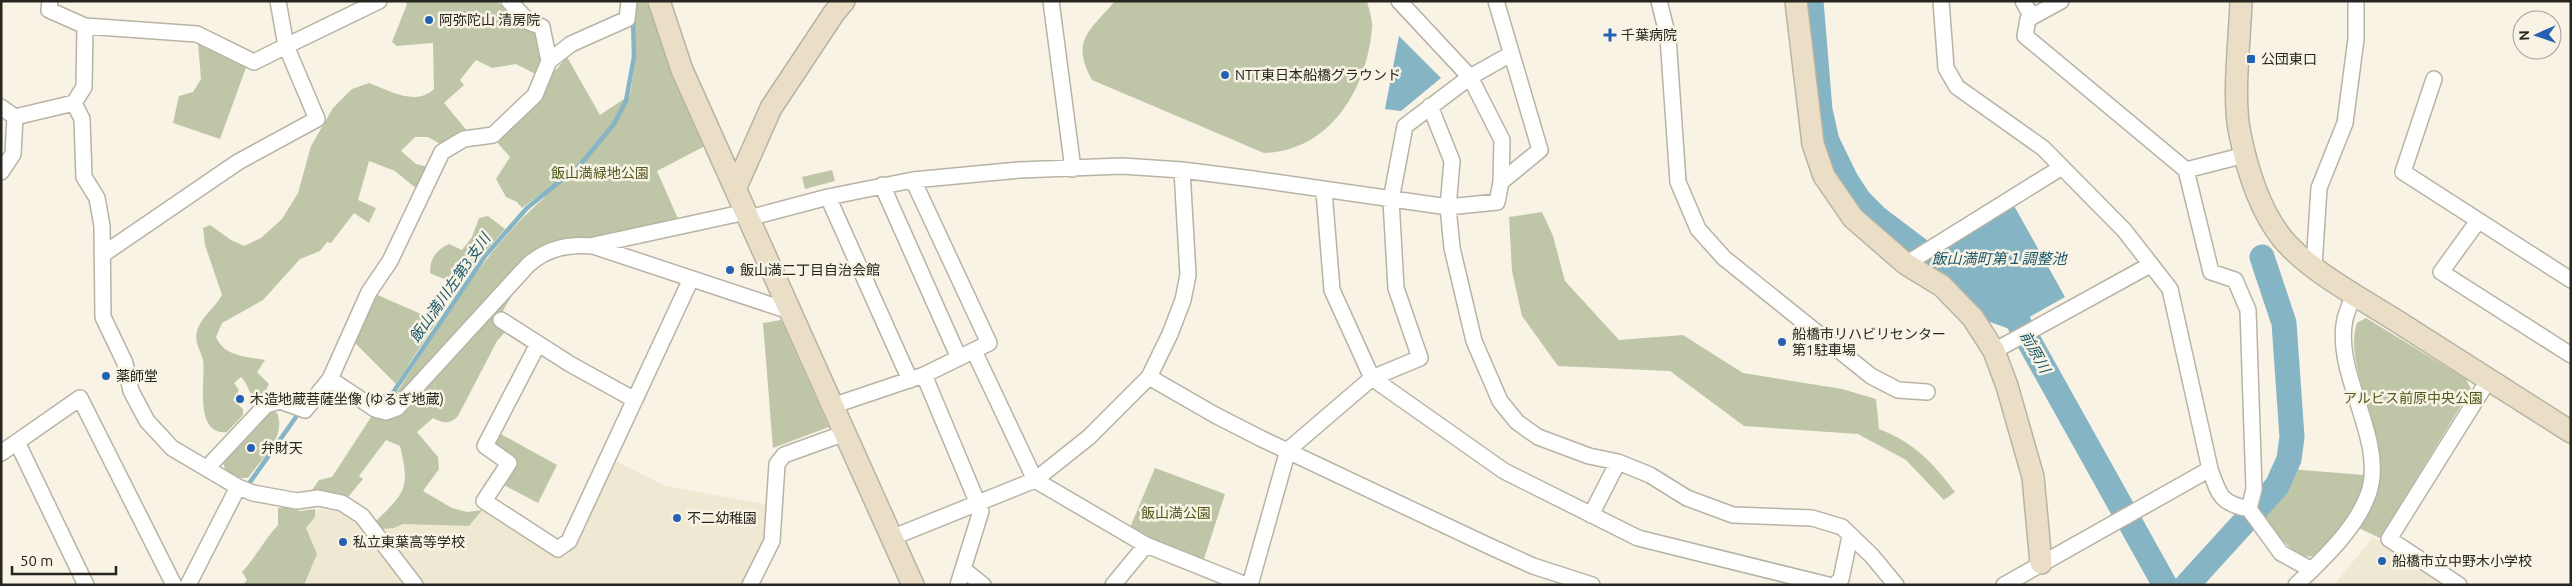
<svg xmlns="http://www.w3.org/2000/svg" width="2572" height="586" viewBox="0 0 2572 586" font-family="Ubuntu,'Noto Sans JP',sans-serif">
  <rect width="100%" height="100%" fill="#f8f3e5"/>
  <path fill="#efe8d2" d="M612 459 666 486 770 505 768 541 746 585H425L382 529 394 528 403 524 469 526 482 510 566 558Z
    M315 509 343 512 366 531 405 585H304L317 554 306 528 315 517Z
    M2373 537 2446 585H2334Z"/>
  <path fill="#bfc5a7" d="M405 1H497L518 19 542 32 541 77 516 64 492 68 476 60 460 80 464 85 444 103 468 132 444 146 428 137H415L401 151 416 164 429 167 418 190 395 171 369 161 358 200 376 208 369 223 354 213 331 243 327 242 320 251 300 259 263 300 222 323 216 337C225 357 245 356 265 360L257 372 269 384 261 400 255 401C249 393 248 384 241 377L234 383 239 390 233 400 243 409V415L227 432C193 436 206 379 203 360 200 349 192 339 199 326 204 315 216 306 222 295L205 245 203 228 210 225 231 240 244 246 261 238 282 219 298 193 311 146 333 108 352 89 369 83C389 90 415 107 434 89L433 43 397 46 392 42 407 4Z
    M634 1H645L650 8 673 74 705 146 657 171 679 221 590 242 557 243 397 400 385 405H377L372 399C384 399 391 398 399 389 442 322 484 250 544 198L541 194 522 208 517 202 506 197 496 179 510 157 495 140 567 57 600 115 630 95 636 56Z
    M1115 1H1367C1369 10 1373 20 1372 28 1367 89 1330 151 1264 153L1092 80C1070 40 1090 31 1115 1Z
    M198 43 247 65 220 139 173 123 179 96 193 92 201 79Z
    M832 170 835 181 805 189 802 177Z
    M1542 212 1553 236 1565 281 1619 340 1683 335 1743 373 1842 389 1876 399 1879 429C1915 443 1932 462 1955 492L1944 500 1906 460 1858 434 1744 426 1670 371 1558 366 1522 316 1512 271 1509 217Z
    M488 216 505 229 483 254 460 286 430 273C430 258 436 250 449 244L462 250 472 237 479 218Z
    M514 292 495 324 505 332 497 341 458 416C449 425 443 423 433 418L417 432 438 457 439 469 423 491 452 508 467 512 482 510 469 526 403 524 394 528 382 529 376 521C406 492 410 488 400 446L386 440 359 476 363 479 348 497 310 493 319 480 332 477 373 414 400 412Z
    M373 293 437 321 396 384 352 340Z
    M2366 318 2466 379 2471 389 2380 538 2344 521C2337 529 2324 550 2316 555 2296 565 2268 523 2260 511L2280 488 2289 469 2364 475 2381 474C2380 461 2379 448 2376 435 2369 404 2346 353 2357 323Z
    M781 320 829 427 773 448 763 323Z
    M273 411 277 413C287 437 261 459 248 478H240L225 470 223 461 267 413Z
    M497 432 557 465 538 503 502 484 514 463 491 443Z
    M1155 468 1225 494 1203 562 1129 530Z
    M285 507 300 511 315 509V517L306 528 317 554 304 585H243L247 580 242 572C256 557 264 540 278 525V508Z"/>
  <path fill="#85b4c4" d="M1399 36 1441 78 1401 111 1385 109Z
    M2013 204 2065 297 2026 319C2014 301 1997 305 1981 295 1968 287 1956 274 1945 264L1952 255 1946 244Z"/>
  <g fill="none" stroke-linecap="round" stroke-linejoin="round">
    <path stroke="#85b4c4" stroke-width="4.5" d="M365 395 382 397 392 394 485 256 527 208 580 165 614 124 626 101 634 57 633 18
      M248 485 296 417"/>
    <path stroke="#85b4c4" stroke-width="25" d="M1811 1 1820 110 1827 141 1846 180 1859 200 1877 218 1955 277 1982 306 2016 318 2165 585
      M2187 585 2277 486 2289 459 2292 437 2284 323 2262 257"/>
    <defs>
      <path id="street" d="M50 1 49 10 85 26
        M278 1 286 46 379 1
        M509 1 529 22 542 27 549 61
        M1051 1 1073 169
        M1496 1 1540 150 1501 182
        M1659 1 1668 37 1678 182 1698 229 1724 258 1871 376 1898 390 1927 392
        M1941 1 1946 68 1957 87 2043 148 2124 230 2170 289 2210 469
        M2023 1 2032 17
        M2061 1 2028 19 2025 36 2186 170 2211 272 2235 280 2248 310 2254 489 2249 509
        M2434 79 2403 172 2571 280
        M74 103 84 87 85 26 197 34 254 62 286 46 317 119 238 162 102 255
        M1430 106 1452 161 1448 207 1452 248 1474 341 1500 401 1517 422 1538 437 1589 456 1618 462 1650 475 1687 498 1733 515 1812 518 1842 527 1872 556 1896 585
        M1 107 15 117 74 103 82 119 84 177 97 198 102 226 103 317 125 363 131 391 147 421 172 448 238 487 253 493 297 501 318 498 342 503 362 516 415 585
        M2186 170 2245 155
        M1 172 13 154 15 117
        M882 185 959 358
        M1324 191 1332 290 1372 378 1504 471 1638 538 1828 585
        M828 197 910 380
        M749 218 828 197 913 180 1019 170 1122 166 1182 170 1253 179 1448 207 1497 202 1501 182 1502 140 1470 77 1399 1
        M2478 221 2441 272 2571 355
        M594 245 746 212
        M1906 264 2062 167
        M2314 266 2319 188 2345 123 2356 39V1
        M501 320 570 364 635 400
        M538 344 485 446 509 463 484 501 558 549 569 541 691 279
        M974 351 1035 480 1146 545 1246 585
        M1994 351 2150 265
        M924 375 981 511 958 585
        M1149 377 1215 415 1262 439 1489 546 1533 566 1592 585
        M330 379 375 409 386 412 397 408 528 265C547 248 568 244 593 246L789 311
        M832 406 924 375 989 343 913 180
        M17 442 86 585
        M1 453 80 398 174 585
        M207 468 266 405 280 401 305 410 330 379 369 292 390 261 442 152 464 139 493 135 535 95 549 61 571 44 627 19 629 1
        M1591 515 1618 462
        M891 538 1035 480 1089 437 1149 377 1170 334 1183 300 1188 275 1182 170
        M963 569 983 585
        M188 585 238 487
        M750 585 772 541 777 464 784 455 845 433
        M1113 585 1146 545
        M1250 585 1288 450 1372 378 1420 358 1396 288 1391 200 1405 126 1470 77 1511 54
        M1835 585 1841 579 1850 536
        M2004 585 2210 469C2219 495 2220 503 2249 509L2281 553 2312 570
        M2296 585C2323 559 2357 528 2369 492 2386 439 2333 373 2345 319 2347 311 2351 302 2354 294
        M2459 585 2389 539 2489 379"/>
      <path id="secondary" d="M659 1 682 70 913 585
        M1796 1 1813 144 1824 176 1853 218 1906 264 1942 286 1973 318 1994 351 2007 386 2033 477 2041 563
        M2241 1C2240 39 2232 98 2240 134 2247 169 2259 209 2282 238 2308 270 2357 296 2392 318 2452 356 2512 394 2571 432
        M736 187 771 108 834 13 844 1"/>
    </defs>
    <use href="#street" stroke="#b7b3a5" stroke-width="18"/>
    <use href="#secondary" stroke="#b7b3a5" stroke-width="24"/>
    <use href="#street" stroke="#fff" stroke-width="15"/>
    <use href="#secondary" stroke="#ebdec7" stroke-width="21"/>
  </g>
  <g fill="#2361b3" stroke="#f8f3e5" stroke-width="2">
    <circle cx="429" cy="20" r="5"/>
    <path d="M1607.5 27.5h5v5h5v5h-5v5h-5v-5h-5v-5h5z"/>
    <rect x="2246" y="54" width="10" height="10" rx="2.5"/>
    <circle cx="1225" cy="75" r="5"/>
    <circle cx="730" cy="270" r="5"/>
    <circle cx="1782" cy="342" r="5"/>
    <circle cx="106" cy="376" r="5"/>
    <circle cx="240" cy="399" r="5"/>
    <circle cx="251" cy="448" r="5"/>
    <circle cx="677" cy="518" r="5"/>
    <circle cx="343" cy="542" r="5"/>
    <circle cx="2382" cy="561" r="5"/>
  </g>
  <g text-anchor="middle" stroke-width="5" stroke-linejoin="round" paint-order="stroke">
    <g font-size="14" fill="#26251f" stroke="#f8f3e5" text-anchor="start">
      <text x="439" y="25">阿弥陀山 清房院</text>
      <text x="1621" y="40">千葉病院</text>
      <text x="2261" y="64">公団東口</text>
      <text x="1235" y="80">NTT東日本船橋グラウンド</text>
      <text x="740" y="275">飯山満二丁目自治会館</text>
      <text x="1792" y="339">船橋市リハビリセンター<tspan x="1792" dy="16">第1駐車場</tspan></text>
      <text x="116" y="381">薬師堂</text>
      <text x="250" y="404">木造地蔵菩薩坐像 (ゆるぎ地蔵)</text>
      <text x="261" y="453">弁財天</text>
      <text x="687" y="523">不二幼稚園</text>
      <text x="353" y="547">私立東葉高等学校</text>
      <text x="2392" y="566">船橋市立中野木小学校</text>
    </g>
    <g font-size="14" fill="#50591b" stroke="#f8f3e5">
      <text x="600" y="178">飯山満緑地公園</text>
      <text x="2413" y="403">アルビス前原中央公園</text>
      <text x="1176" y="518">飯山満公園</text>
    </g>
    <g font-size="15" font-style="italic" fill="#195769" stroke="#f8f3e5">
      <text x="1999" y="264">飯山満町第１調整池</text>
      <text transform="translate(450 288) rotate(-55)" y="5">飯山満川左第3支川</text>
      <text transform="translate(2035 352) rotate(61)" y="5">前原川</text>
    </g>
  </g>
  <rect width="2572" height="586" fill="none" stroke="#26251f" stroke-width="5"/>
  <g transform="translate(2537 35) rotate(268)"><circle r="24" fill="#f8f3e5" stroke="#a4a196"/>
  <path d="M0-4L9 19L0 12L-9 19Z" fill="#2361b3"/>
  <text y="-8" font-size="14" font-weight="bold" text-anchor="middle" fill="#26251f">N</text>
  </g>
  <path d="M12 566v8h104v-8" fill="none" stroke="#26251f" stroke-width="2.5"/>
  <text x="20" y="566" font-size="15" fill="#26251f" stroke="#f8f3e5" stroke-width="4" paint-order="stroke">50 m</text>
</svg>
